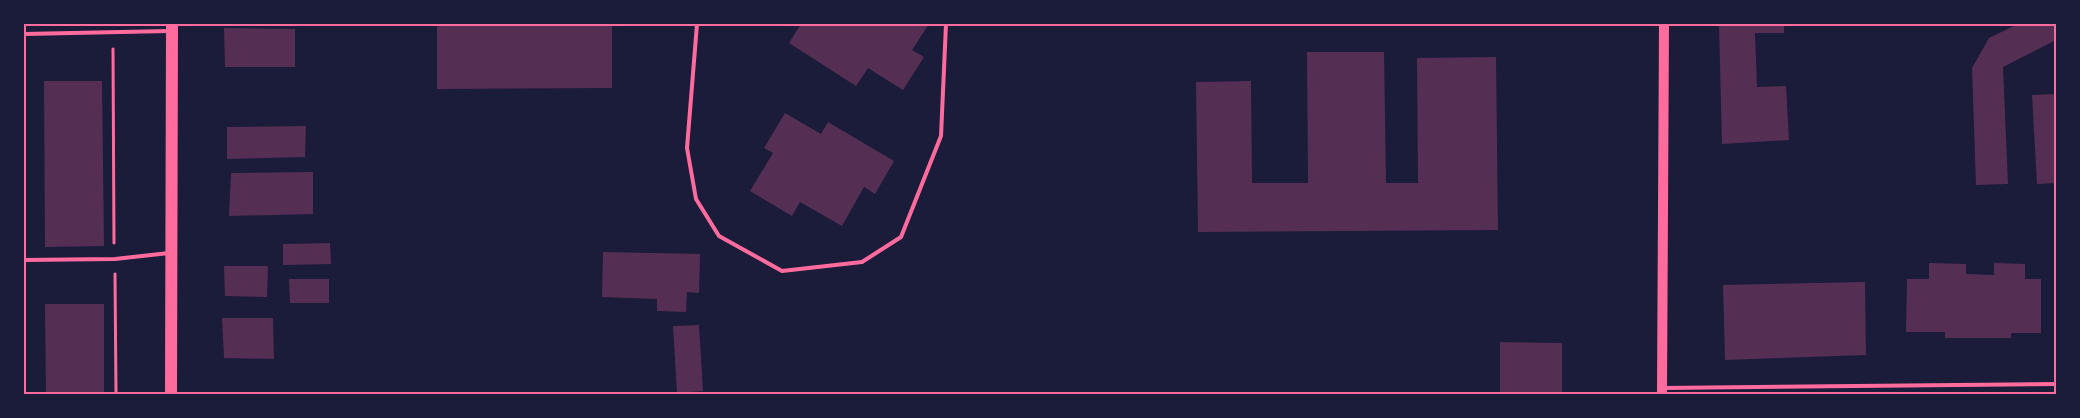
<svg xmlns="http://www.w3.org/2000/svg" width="2080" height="418" viewBox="0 0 2080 418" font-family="'Roboto Condensed',sans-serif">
  <rect width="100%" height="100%" fill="#1b1b3a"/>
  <path fill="#542f53" d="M437 24H612V88L437 89Z
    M801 24H929L912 50 924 57 903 90 868 68 856 86 789 43Z
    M1719 24H1784V33H1755L1757 87 1786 86 1789 140 1722 144Z
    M2018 24H2056V40L2003 67 2008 184 1976 185 1972 68 1989 38Z
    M224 28 295 29V67H225Z
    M1307 52H1384L1386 183H1418L1417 58 1496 57 1498 230 1198 232 1196 82 1251 81 1252 183H1308Z
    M44 81H102L104 246 45 247Z
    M2056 94V183L2037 184 2032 95Z
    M785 113 821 134 828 122 894 161 875 194 864 187 842 226 800 202 792 216 750 191 773 153 764 148Z
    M306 126 305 157 227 159V127Z
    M313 172V214L229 216 231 173Z
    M330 243 331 264 283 265V244Z
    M603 252 700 254 699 293 687 292 686 312 657 311V299L602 297Z
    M1929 263 1966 264V274L1994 275V263L2025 264V279H2041V333H2011V338H1945V332H1906L1907 279H1929Z
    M224 266H268L267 297 225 296Z
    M289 279H329V303H290Z
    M1865 282 1866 355 1725 360 1723 285Z
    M45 304H104V394H46Z
    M222 318H273L274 359 224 358Z
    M699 325 703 391 677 393 673 326Z
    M1500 342 1562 343V394H1500Z"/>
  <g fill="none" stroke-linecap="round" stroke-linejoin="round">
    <path stroke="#ff6b9d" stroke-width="3" d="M113 49 114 243
      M115 274 116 394"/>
    <path stroke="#ff6b9d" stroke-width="4" d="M697 24 687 148 696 199 719 236 782 271 862 262 901 237 941 136 946 24
      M24 34 169 31
      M24 260 115 259 169 253
      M1662 388 2056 384"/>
    <path stroke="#ff6b9d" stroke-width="10" d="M1662 394 1664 24"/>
    <path stroke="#ff6b9d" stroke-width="12" d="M171 394 172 24"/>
  </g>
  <rect width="2080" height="418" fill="none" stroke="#1b1b3a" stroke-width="50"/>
  <rect x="25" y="25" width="2030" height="368" fill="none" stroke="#ff6b9d" stroke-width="2"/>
</svg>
